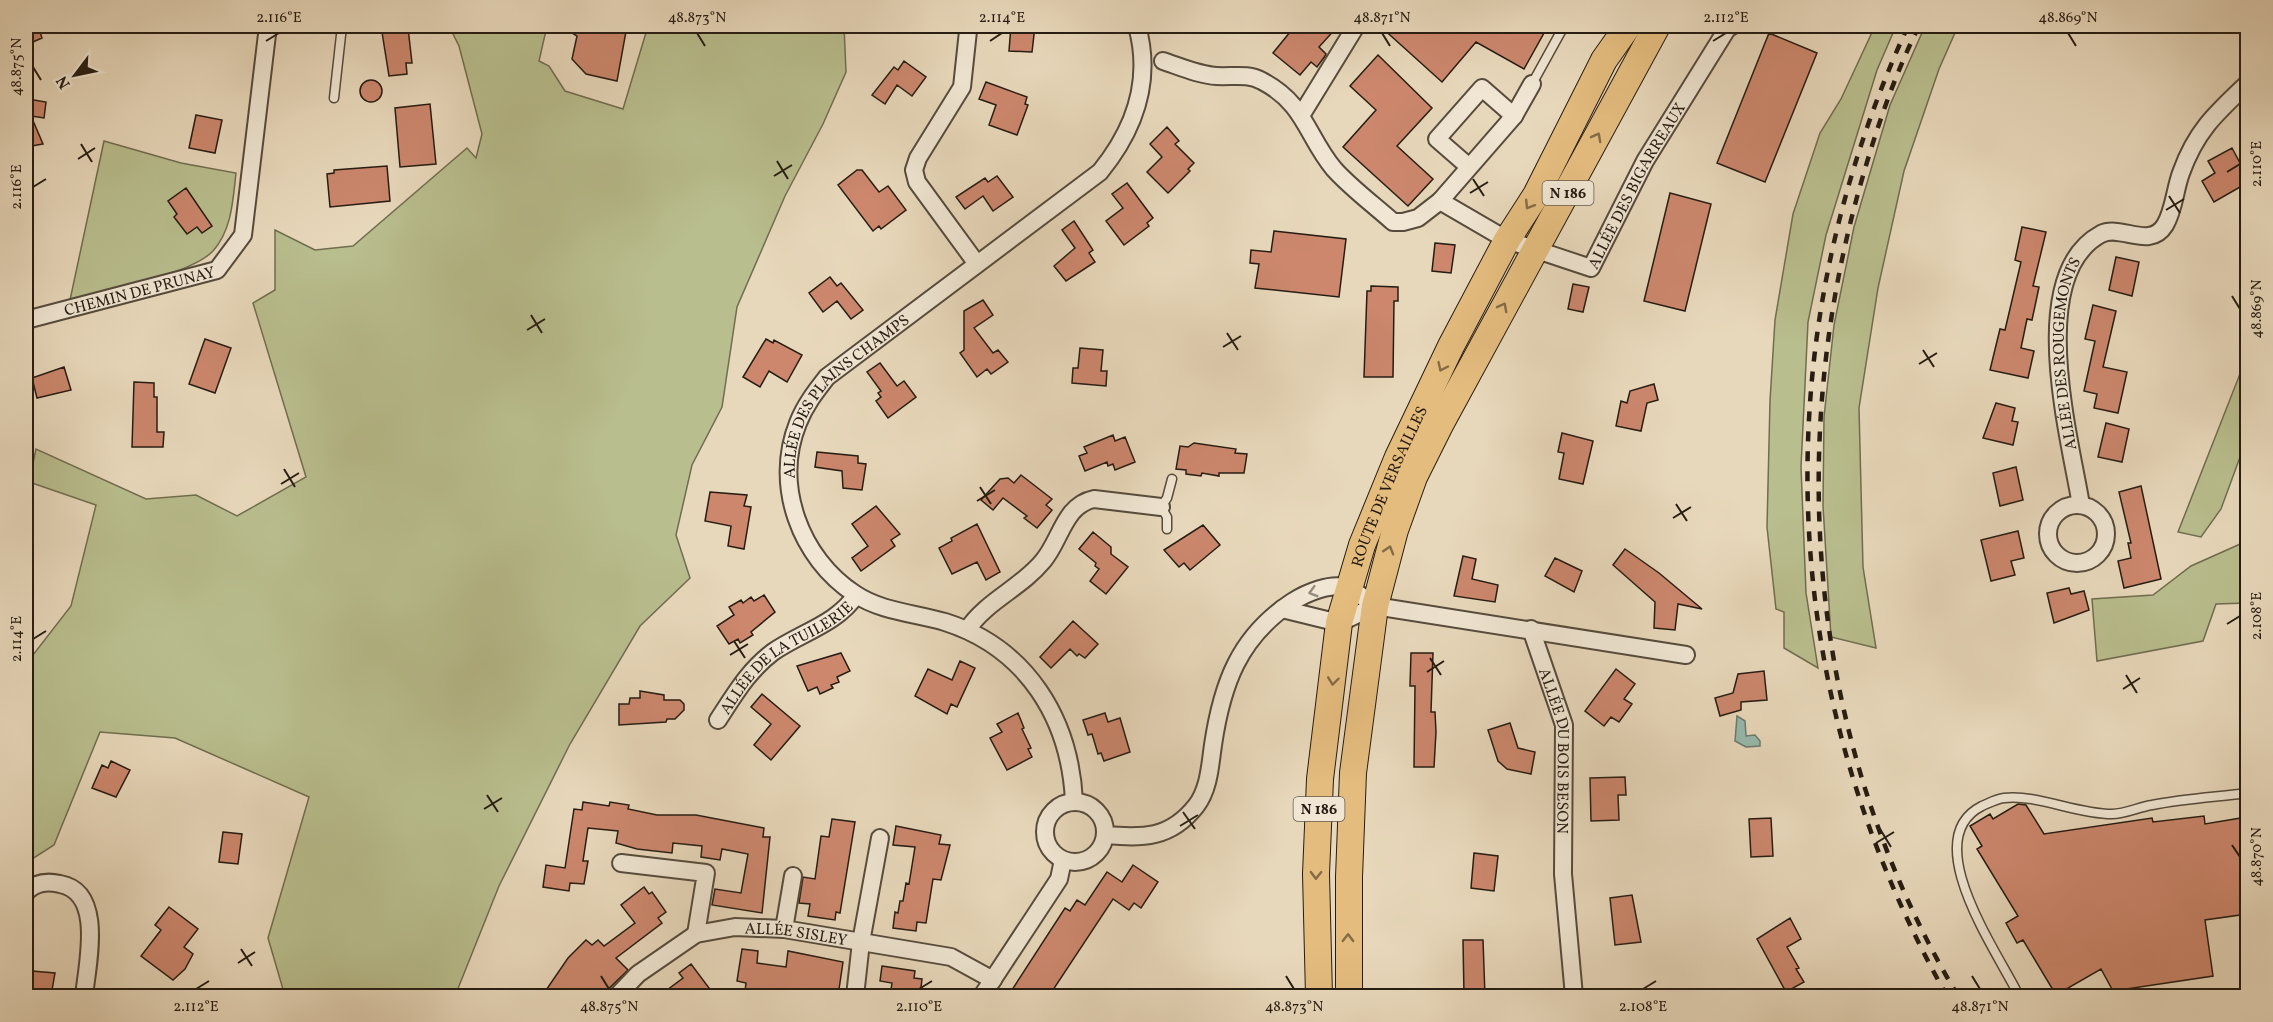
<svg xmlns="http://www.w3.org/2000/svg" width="2273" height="1022" viewBox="0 0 2273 1022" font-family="Vollkorn,serif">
  <rect width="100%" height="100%" fill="#e8d8bb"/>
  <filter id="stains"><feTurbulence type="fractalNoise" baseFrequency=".00333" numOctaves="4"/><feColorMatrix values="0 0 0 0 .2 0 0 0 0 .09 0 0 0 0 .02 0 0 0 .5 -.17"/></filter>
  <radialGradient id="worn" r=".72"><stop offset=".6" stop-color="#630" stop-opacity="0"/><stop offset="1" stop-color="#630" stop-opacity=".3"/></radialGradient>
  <path fill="#b9be8e" stroke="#706d50" stroke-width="1.5" d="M449 26H547L539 61 549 66 565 91 623 109 648 26H844L846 72 823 124 785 196 737 307 722 407 692 465 676 535 690 578 640 626 570 744 499 886 455 996H285L268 938 309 797 175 738 100 732 54 845 26 863V664L71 606 96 505 29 482 36 449 146 499 196 495 237 516 306 477 253 303 275 290V230L315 250 353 246 467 148 476 158 482 134 459 46Z
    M1875 26H1896L1877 70 1826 235 1808 322 1801 467 1806 593 1818 668 1784 648V612L1776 609 1767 527 1770 401 1775 320 1793 214 1820 133 1841 99Z
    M1925 26H1958L1939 69 1904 171 1878 288 1859 408 1863 567 1876 648 1831 637 1823 506 1824 417 1834 325 1854 227 1890 105Z
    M104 141 181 163 236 173C233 199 232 230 213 251 190 275 105 291 70 300Z
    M2247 356V438L2221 509 2201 537 2178 532Z
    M2247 541V603L2216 604 2203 641 2097 661 2092 599 2153 595 2191 566Z"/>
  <path fill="#97baae" stroke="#6a7b70" stroke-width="1.5" d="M1737 716 1745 721 1746 736 1755 735 1760 741V746L1746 747 1735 741Z"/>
  <path fill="#cc876d" stroke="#261c13" stroke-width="1.5" d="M26 26H38L42 38 26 45Z
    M381 26 408 28 412 63H406L407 74 389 76Z
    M561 26H627L617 81 586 74 572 59 577 36Z
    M1011 26H1035L1032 52 1009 51Z
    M1295 26H1338L1319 47 1326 54 1325 56 1317 67 1311 62 1300 75 1273 53Z
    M1380 26H1532L1544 33 1524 69 1476 42 1442 82Z
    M1769 33 1817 53 1765 182 1717 163Z
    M1378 55 1432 108 1397 146 1433 179 1408 206 1343 147 1376 110 1350 86Z
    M904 61 926 77 912 96 897 85 885 104 872 95 894 67 898 70Z
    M360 91a11 11 0 1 1 22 0a11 11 0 1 1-22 0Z
    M986 82 1027 97 1025 104 1028 105 1017 135 989 125 996 105 979 99Z
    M28 99 46 102 44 118 31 116 43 144 26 147V103L27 106Z
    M430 104 436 164 400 167 395 108Z
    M196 115 222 120 215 153 189 148Z
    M1167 127 1179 141 1175 144 1194 163 1188 169 1190 171 1168 193 1147 172 1162 157 1150 144Z
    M2232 148 2247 176V183L2214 202 2202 181 2215 173 2208 161Z
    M387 166 390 201 330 207 327 174 334 173V170Z
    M857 170H862L879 192 888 186 906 210 881 229 879 226 873 231 838 185Z
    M997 176 1013 197 993 211 983 196 965 209 956 197 985 178 988 182Z
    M1127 183 1153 218 1147 223 1149 226 1124 245 1106 221 1123 208 1112 194Z
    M186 188 212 226 202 233 197 227 187 234 174 217 177 214 168 201Z
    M1670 193 1711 204 1685 311 1644 301Z
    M1074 221 1093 250 1089 253 1095 262 1066 281 1054 266 1075 248 1062 230Z
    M2022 227 2046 232 2033 286 2039 287 2032 320 2027 319 2021 348 2034 351 2028 378 1990 370 2000 329 2005 330 2021 262 2015 260Z
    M1274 231 1346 239 1339 297 1255 288 1259 264 1250 263 1251 250 1271 252Z
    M1435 243 1455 245 1451 273 1432 271Z
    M2116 257 2139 262 2132 296 2109 290Z
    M830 277 837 286 841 283 863 310 851 319 837 301 823 312 809 293Z
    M1573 284 1589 287 1583 312 1568 309Z
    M1371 286 1398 287V301H1394L1393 377H1364L1367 291H1371Z
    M983 300 993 315 974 328 993 353 998 350 1008 362 991 374 987 369 977 377 960 353 964 350V311Z
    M2093 305 2116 311 2103 367 2127 372 2118 413 2094 408 2097 394 2084 391 2095 341 2085 339Z
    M205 339 231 348 215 393 189 384Z
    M766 339 773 343 774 340 802 355 787 382 769 371 760 387 743 377Z
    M1080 348 1103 350 1101 371H1107L1106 386 1072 383 1073 368H1078Z
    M880 363 897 386 904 381 916 397 888 418 876 401 881 397 878 393 881 391 867 372Z
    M64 367 71 390 37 398 32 378Z
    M134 382 154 383V397H157V432H164L163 447H132Z
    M1654 384 1658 400 1647 403 1641 431 1616 426 1621 401 1627 403 1630 391Z
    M1996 403 2015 408 2012 421 2018 422 2013 445 1983 438Z
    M2106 423 2129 429 2122 462 2098 457Z
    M1562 433 1593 441 1583 484 1559 479 1564 453 1558 452Z
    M1113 435 1115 441 1125 437 1135 462 1115 470 1113 464 1108 466 1107 462 1085 471 1079 456 1087 453 1084 447Z
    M1194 443 1236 449 1235 453 1247 454 1244 473H1219V476L1202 473 1201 476 1186 474V470L1176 469 1180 446 1188 447Z
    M817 452 858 456V463L866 464 862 490 843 488 842 471 815 467Z
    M2016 467 2023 500 2000 506 1993 473Z
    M1021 475 1052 499 1046 505 1052 510 1037 528 1024 518 1027 516 1003 498 993 510 981 500 1000 479 1008 478 1014 483Z
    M2141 486 2161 579 2124 588 2118 561 2131 558 2128 543H2131L2119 492Z
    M710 492 747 495 744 506 751 507 744 549 728 546 731 526 705 521Z
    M876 506 900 534 891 540 895 546 861 571 852 558 868 546 852 524Z
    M977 524 1000 572 986 580 977 562 952 574 939 548 952 541 951 538Z
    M1203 525 1220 545 1190 570 1184 563 1179 567 1164 550Z
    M2018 531 2024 558 2011 561 2015 575 1991 581 1981 540Z
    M1093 532 1111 547V554L1128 567 1106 594 1090 581 1099 569 1095 566 1096 563 1079 549Z
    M1625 549 1659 573 1702 609 1678 604 1675 630 1654 628 1655 602 1613 565Z
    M1463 556 1476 559 1472 579 1498 585 1495 602 1454 596Z
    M1555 558 1582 571 1574 592 1545 576Z
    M2069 588 2071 594 2084 591 2089 610 2054 623 2047 593Z
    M764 595 775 612 751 632 753 635 740 643 738 639 729 644 717 626 734 615 729 607 741 600 743 603 751 597 754 601Z
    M1073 621 1098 644 1085 658 1079 654 1077 656 1070 649 1051 668 1040 657Z
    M841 653 850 671 837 677 839 682 831 685 833 688 820 694 817 687 808 691 797 666Z
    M1411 653H1433L1431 712H1435L1436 732 1434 767H1414L1415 686H1410Z
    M960 661 975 668 957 707 951 704 947 714 915 696 928 669 952 680Z
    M1616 669 1635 684 1624 699 1632 704 1619 722 1611 717 1604 726 1585 711Z
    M1764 671 1767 700 1741 702V710L1720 716 1715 698 1733 693 1738 674Z
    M640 691 664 695V700H680L684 704V710L675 719H667L666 722 619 725V704H629L630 698H640Z
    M762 694 800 726 771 760 754 745 771 724 751 707Z
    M1018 713 1024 728 1022 729 1031 748 1028 749 1032 757 1007 770 990 738 1002 732 997 724Z
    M1105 713 1108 722 1120 718 1130 752 1104 761 1101 753 1098 754 1092 734 1088 735 1083 720Z
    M1510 723 1518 748 1535 752 1531 774 1507 769 1498 761 1488 730Z
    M111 761 130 770 116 797 92 788 102 765 108 768Z
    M1625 777 1626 795H1618L1619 820 1591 821 1590 778Z
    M583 802 609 806 610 802 629 805 628 809 657 815H696L764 828 763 837H770L762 913 712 905 715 889 741 893 748 854 722 849 720 860 701 857 702 846 673 843 672 853 637 849 616 843 618 831 588 828 583 861H588L584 884 570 883 569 891 543 887 546 865 565 868 574 809 582 810Z
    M2018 804 2026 805 2044 834 2152 818 2153 822 2204 816 2205 824 2247 817V914L2205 920 2213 976 2113 991 2101 969 2056 995 2023 940 2017 943 2006 923 2018 916 1977 849 1982 846 1970 826 1990 814 1993 819Z
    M1771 818 1773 856 1751 857 1749 819Z
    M832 819 855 822 840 913 836 912 835 920 808 916 810 904 799 903 803 877 815 879 821 836 829 837Z
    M896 826 941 835 939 844 950 845 941 880 933 879 926 923 917 922 916 931 893 928 895 912 898 913 900 901H903L906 883 909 884 915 847 893 845Z
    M223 832 242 834 238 864 219 862Z
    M1474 853 1498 856 1494 891 1471 888Z
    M1133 865 1158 882 1141 908 1134 903 1129 910 1113 899 1049 996H1008L1065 908 1070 911 1077 900 1085 905 1107 872 1122 882Z
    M644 887 649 894 652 892 666 912 658 918 662 923 616 958 628 970 601 996H542L568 958 586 940 592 945 598 940 604 946 635 923 621 905Z
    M1632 895 1641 942 1615 945 1610 898Z
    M169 907 198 929 184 947 193 954 185 969 173 980 141 956 161 930 155 925Z
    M1790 918 1801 939 1787 947 1799 968 1796 969 1804 982 1786 992 1757 939Z
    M1463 940H1483L1485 996H1464Z
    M742 949 758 951 757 963 786 967 788 951 843 962 838 996H763L764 994 745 991 746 983 737 981Z
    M691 964 715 996H659L683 978 679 973Z
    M882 966 915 971 914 978 922 979 920 996H890L892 983 880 981Z
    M32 971 55 973 51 996H26V982L31 983Z"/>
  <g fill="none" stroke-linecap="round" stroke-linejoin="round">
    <defs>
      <path id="lane" d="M1532 84 1564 26
        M334 98 342 26
        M1167 529V517L1161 507 1167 498 1172 479
        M2019 996C1999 954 1916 839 1982 806 1989 803 1996 799 2004 798 2037 794 2076 814 2112 814 2125 814 2139 807 2152 805 2183 799 2216 797 2248 793"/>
      <g id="street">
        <path d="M968 31 962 87 918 158 914 170 917 182 977 264"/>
        <path d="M1163 61C1181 67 1199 75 1217 76 1232 77 1248 73 1262 81 1305 103 1307 137 1334 169 1351 188 1374 205 1393 222H1403L1418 218 1440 201 1514 116 1532 84"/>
        <path d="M1302 114 1356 26"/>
        <path d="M1468 166 1437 139 1482 88 1514 116"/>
        <path id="s1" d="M1440 201 1507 240 1591 268 1645 161 1727 29 1732 26"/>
        <path id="s2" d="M26 320 217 270 243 235 268 26"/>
        <circle cx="2077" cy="534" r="29"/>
        <path id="s3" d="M2081 505C2070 438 2025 275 2101 234 2121 224 2150 250 2165 225 2174 210 2175 189 2181 173 2196 131 2216 113 2248 83"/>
        <path d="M1282 609 1339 623 1375 606"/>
        <path id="s4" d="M1531 629 1564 725 1563 874 1574 996"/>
        <path d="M967 630C986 601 1021 588 1043 561 1061 540 1064 505 1094 499L1161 507"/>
        <path id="s5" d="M718 720C735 694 748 671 773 652 800 633 837 624 856 595"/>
        <path id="s6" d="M1074 801C1070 719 1027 648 945 622 915 613 882 612 855 594 800 558 773 485 798 423 805 405 816 391 827 377L1100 172C1135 129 1152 80 1137 26"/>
        <circle cx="1075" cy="832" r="30"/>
        <path d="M1105 835C1143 838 1170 839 1196 806 1209 789 1210 766 1213 745 1222 684 1239 637 1292 602 1306 593 1331 582 1348 588 1357 591 1367 601 1375 606L1686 655"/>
        <path d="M621 863 706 873 696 934"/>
        <path d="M26 892C36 882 47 881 60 884 105 892 87 965 84 996"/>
        <path d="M784 929 793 876"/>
        <path id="s7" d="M617 996 638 974 696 934 735 927 784 929 951 957 993 980"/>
        <path d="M855 996 861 942 880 838"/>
        <path d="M982 996 1059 879 1063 860"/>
      </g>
      <g id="primary">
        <path id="s8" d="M1319 996 1316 874 1320 779 1339 623 1362 545 1398 457 1451 346 1507 240 1536 195 1604 60 1628 26"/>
        <path d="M1349 996V877L1353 773 1375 606 1395 530 1414 477 1441 423 1657 26"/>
      </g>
    </defs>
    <use href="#lane" stroke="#564b3d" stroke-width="11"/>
    <use href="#street" stroke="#564b3d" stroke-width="20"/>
    <use href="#primary" stroke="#261c13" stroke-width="28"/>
    <use href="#lane" stroke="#f0e6d3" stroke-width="8"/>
    <use href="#street" stroke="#f0e6d3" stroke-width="16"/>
    <use href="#primary" stroke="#e4bc7e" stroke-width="26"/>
    <path stroke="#261c13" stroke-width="4.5" stroke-dasharray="10 10" stroke-linecap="butt" d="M1908 26C1762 343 1775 692 1947 996
      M1919 26C1892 80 1873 139 1857 197 1784 467 1814 755 1958 996"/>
  </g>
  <defs><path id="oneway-chevron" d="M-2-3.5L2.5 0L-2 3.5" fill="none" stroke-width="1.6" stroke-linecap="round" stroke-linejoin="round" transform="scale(1.5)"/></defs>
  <g stroke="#856c48">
    <use href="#oneway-chevron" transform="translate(1597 137) rotate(-62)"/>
    <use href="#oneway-chevron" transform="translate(1529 205) rotate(122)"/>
    <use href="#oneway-chevron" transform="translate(1503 307) rotate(-62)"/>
    <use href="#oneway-chevron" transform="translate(1442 367) rotate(115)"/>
    <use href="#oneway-chevron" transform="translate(1389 550) rotate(-73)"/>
    <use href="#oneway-chevron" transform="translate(1333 681) rotate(97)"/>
    <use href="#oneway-chevron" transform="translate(1316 875) rotate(91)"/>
    <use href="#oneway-chevron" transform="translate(1348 938) rotate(-89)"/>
  </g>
  <use stroke="#958b7d" href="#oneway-chevron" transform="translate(1313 592) rotate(164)"/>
  <path fill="none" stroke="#261c13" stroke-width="2" d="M697 33 705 46M1382 33 1390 46M2068 33 2076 46M266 41 279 33M990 41 1002 33M1713 41 1726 33M33 67 41 80M81 144 92 162M78 159 95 148M777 161 788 179M2227 172 2240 164M774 176 792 165M1473 179 1484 196M33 187 46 179M1470 193 1488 182M2169 196 2180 213M2166 210 2184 199M2232 296 2240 309M531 315 542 333M527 330 545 319M1227 333 1238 350M1223 347 1241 336M1923 350 1934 367M1919 364 1937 353M284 469 295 487M281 484 299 473M980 487 991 504M977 501 995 490M1676 504 1687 521M1673 518 1691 507M2227 624 2240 616M33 639 46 631M734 641 745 658M730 655 748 644M1430 658 1441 675M1427 672 1444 661M2126 675 2137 693M2123 689 2140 678M487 795 498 812M484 809 502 798M1183 812 1195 829M1180 826 1198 815M1880 829 1891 847M1876 843 1894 832M2232 845 2240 857M241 949 252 966M238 963 255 952M601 976 609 989M1286 976 1294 989M1972 976 1980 989M196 989 209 981M919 989 932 981M1643 989 1656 981"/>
  <g text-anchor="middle" stroke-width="4.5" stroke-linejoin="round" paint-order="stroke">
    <g fill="#f0e6d3" stroke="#63594d" stroke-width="1.5">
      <rect x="1542.5" y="181" width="51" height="24" rx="4.5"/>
      <rect x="1293.5" y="797" width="51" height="24" rx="4.5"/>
    </g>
    <g font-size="15" font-weight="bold" fill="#261c13">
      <text x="1568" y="198">N 186</text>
      <text x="1319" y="814">N 186</text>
    </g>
    <g font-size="16" fill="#261c13" stroke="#f0e6d3">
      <text dy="6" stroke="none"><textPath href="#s1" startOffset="260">ALLÉE DES BIGARREAUX</textPath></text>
      <text dy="6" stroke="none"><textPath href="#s2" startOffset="117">CHEMIN DE PRUNAY</textPath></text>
      <text dy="6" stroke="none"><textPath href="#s3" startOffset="154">ALLÉE DES ROUGEMONTS</textPath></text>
      <text dy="6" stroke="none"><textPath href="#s6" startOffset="574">ALLÉE DES PLAINS CHAMPS</textPath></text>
      <text dy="6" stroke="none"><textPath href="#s8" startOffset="520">ROUTE DE VERSAILLES</textPath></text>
      <text dy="6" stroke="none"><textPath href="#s5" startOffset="94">ALLÉE DE LA TUILERIE</textPath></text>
      <text dy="6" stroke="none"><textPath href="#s4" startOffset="126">ALLÉE DU BOIS BESON</textPath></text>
      <text dy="6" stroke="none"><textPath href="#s7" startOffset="202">ALLÉE SISLEY</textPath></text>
    </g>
  </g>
  <rect width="2273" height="1022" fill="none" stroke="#e8d8bb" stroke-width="66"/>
  <g transform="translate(75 75) rotate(238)" stroke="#f0e6d3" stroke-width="4.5" paint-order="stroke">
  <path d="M0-4.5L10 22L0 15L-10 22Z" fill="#261c13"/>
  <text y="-9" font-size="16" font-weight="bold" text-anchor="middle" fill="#261c13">N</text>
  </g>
  <rect x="33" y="33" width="2207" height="956" fill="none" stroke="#261c13" stroke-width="2"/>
  <g font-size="15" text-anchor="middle" fill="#261c13">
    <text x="279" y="22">2.116°E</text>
    <text x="697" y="22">48.873°N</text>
    <text x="1002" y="22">2.114°E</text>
    <text x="1382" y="22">48.871°N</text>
    <text x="1726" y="22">2.112°E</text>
    <text x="2068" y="22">48.869°N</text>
    <text transform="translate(16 67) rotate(-90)" y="5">48.875°N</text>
    <text transform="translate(2256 164) rotate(-90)" y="5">2.110°E</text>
    <text transform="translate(16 187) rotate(-90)" y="5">2.116°E</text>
    <text transform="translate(2256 309) rotate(-90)" y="5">48.869°N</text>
    <text transform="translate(2256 616) rotate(-90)" y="5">2.108°E</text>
    <text transform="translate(16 639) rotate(-90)" y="5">2.114°E</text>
    <text transform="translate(2256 857) rotate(-90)" y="5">48.870°N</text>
    <text x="196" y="1011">2.112°E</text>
    <text x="609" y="1011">48.875°N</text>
    <text x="919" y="1011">2.110°E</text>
    <text x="1294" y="1011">48.873°N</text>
    <text x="1643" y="1011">2.108°E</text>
    <text x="1980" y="1011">48.871°N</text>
  </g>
  <rect width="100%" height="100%" filter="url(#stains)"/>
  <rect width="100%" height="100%" fill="url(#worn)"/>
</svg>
